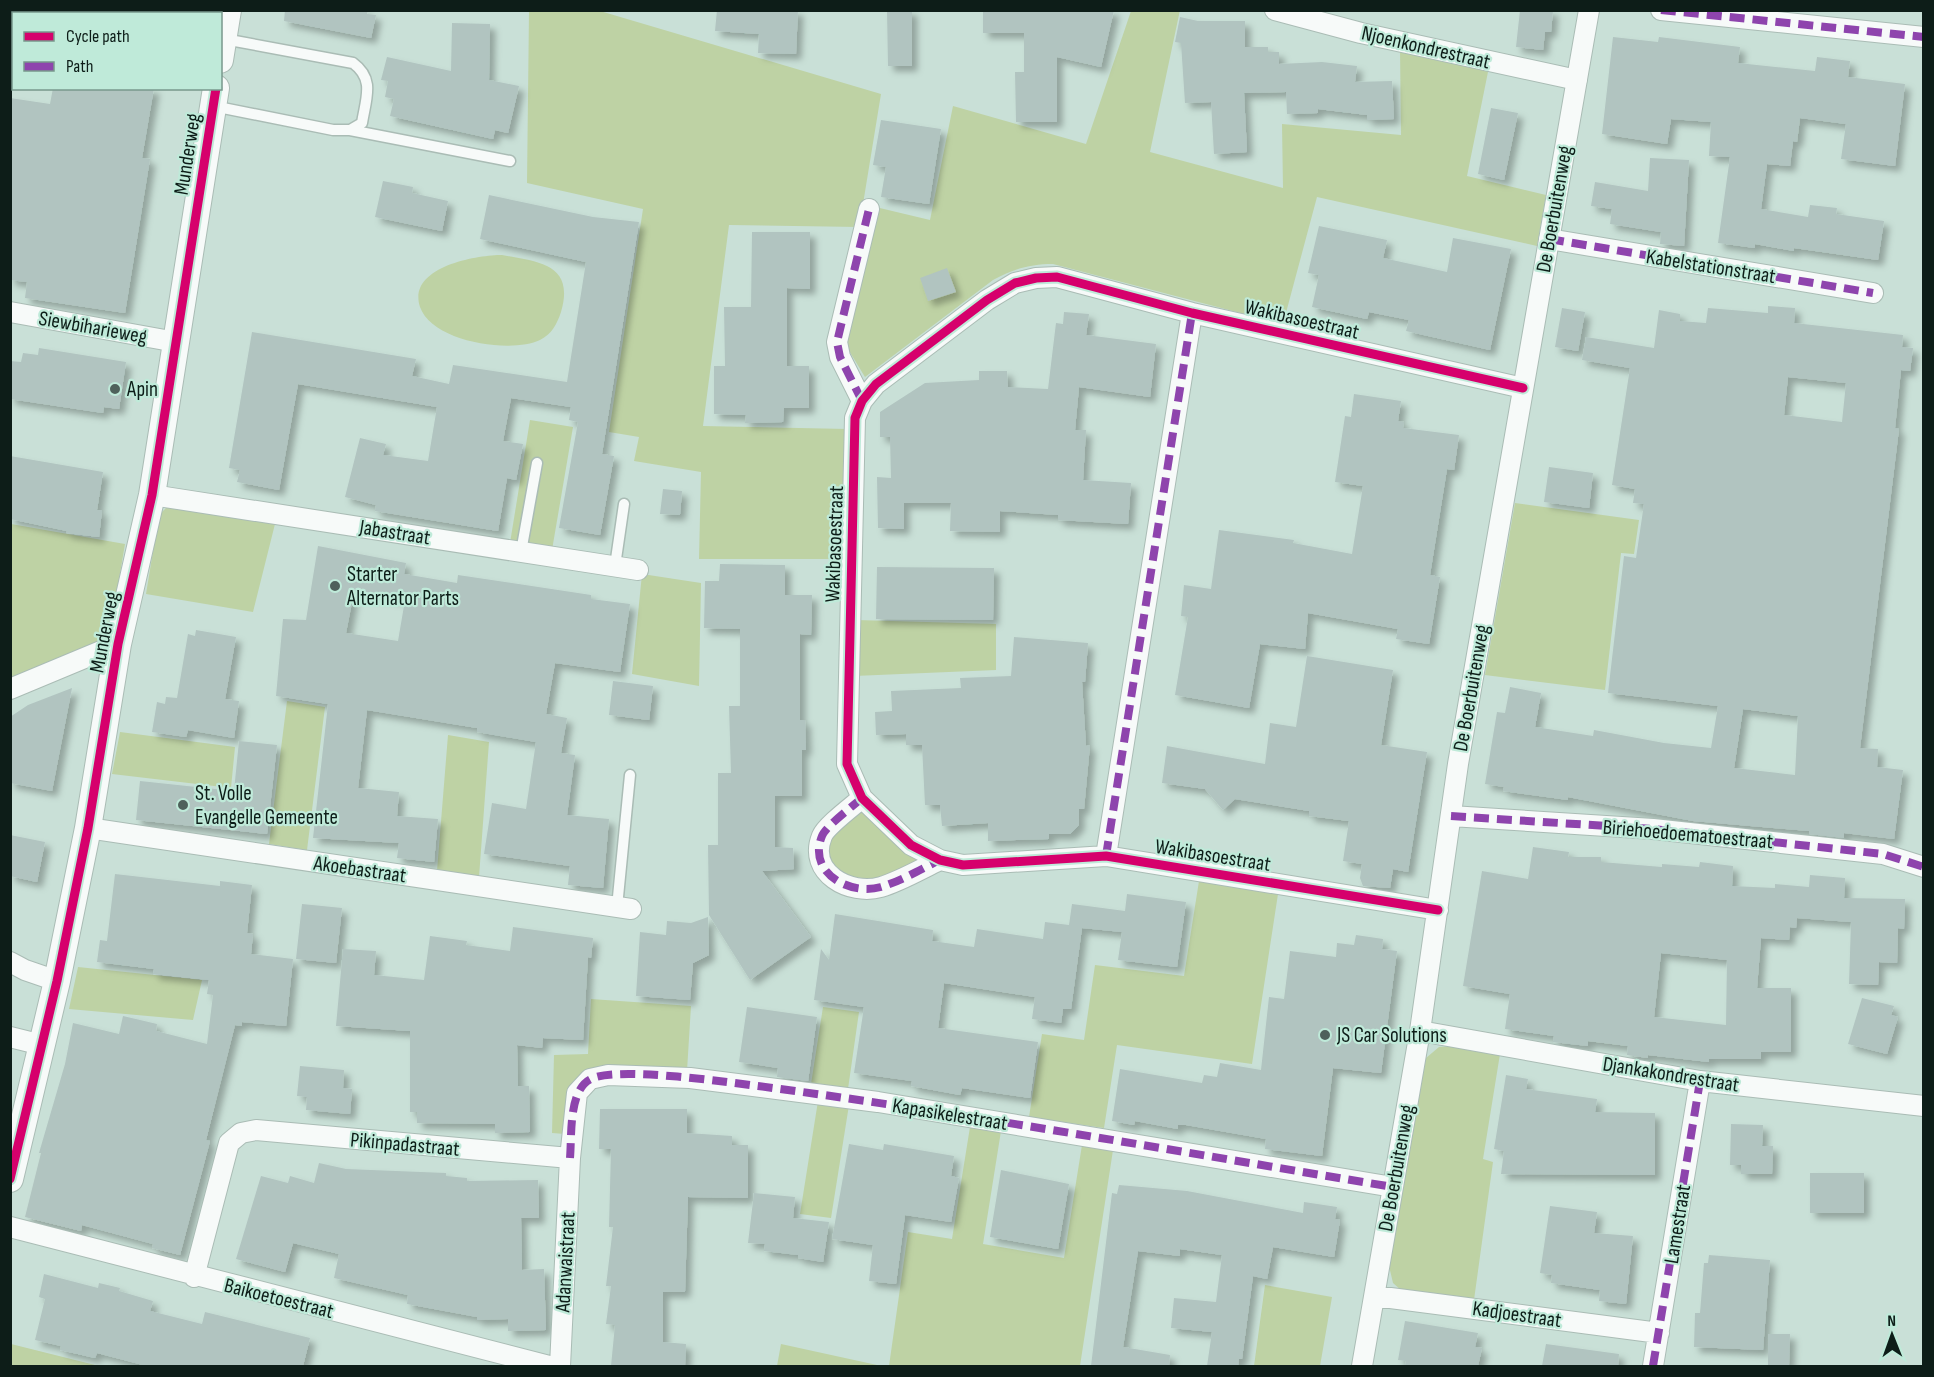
<svg xmlns="http://www.w3.org/2000/svg" width="1934" height="1377" viewBox="0 0 1934 1377" font-family="'Sofia Sans Condensed',sans-serif">
  <defs>
    <filter id="shadow"><feDropShadow dx="5.5" dy="5.5" stdDeviation="3" flood-color="#0004"/></filter>
  </defs>
  <rect width="100%" height="100%" fill="#c9e0d7"/>
  <path fill="#bed2a4" d="M1180 10 1150 152 1283 188 1282 124 1401 135 1400 48 1489 67 1467 176 1546 195 1537 246 1317 197 1283 324 1053 264C1030 264 1013 269 993 280L865 377 840 336 859 227 729 225 703 426 848 429 846 559H699L701 472 634 461 639 437 609 432 643 209 527 183 529 11H600L881 94 863 204 930 220 953 106 1086 144 1131 11Z
    M502 255C539 262 575 264 561 312 557 324 552 334 540 340 511 354 432 342 420 307 407 267 476 255 502 255Z
    M530 420 573 427 552 550 510 543Z
    M1515 503 1639 520 1634 554 1621 553 1605 690 1485 675Z
    M179 506 276 520 253 612 146 594 159 515 166 508Z
    M11 524 125 544 109 638 11 685Z
    M642 574 701 583 699 686 632 674Z
    M856 620 996 624V670L854 676Z
    M287 701 325 707 307 850 269 844Z
    M120 732 235 747 231 788 112 774Z
    M448 735 489 742 479 877 437 871Z
    M865 810 922 862C884 878 875 885 834 871L828 858V839L853 814Z
    M1199 881 1278 894 1252 1064 1117 1045 1104 1128 1029 1117 1042 1034 1084 1040 1095 965 1184 976Z
    M78 967 202 980 193 1020 69 1009Z
    M591 999 691 1006 687 1071 592 1074 565 1134 552 1133 554 1055 588 1054Z
    M823 1007 859 1012 848 1089 811 1084Z
    M1452 1046 1500 1054 1483 1159 1493 1162 1474 1300 1402 1291 1393 1283 1389 1266 1426 1058 1439 1047Z
    M818 1101 849 1105 831 1218 800 1214Z
    M970 1127 1001 1131 983 1244 1064 1258 1082 1145 1113 1150 1080 1366H889L908 1232 952 1239Z
    M1265 1285 1332 1297 1320 1366H1254Z
    M11 1344 99 1366H11Z
    M781 1344 877 1365V1366H777Z"/>
  <path fill="#b1c4c0" fill-rule="evenodd" filter="url(#shadow)" d="M285 10H368L367 14 376 15 371 38 284 21Z
    M717 10H798L796 54 758 53 759 34 715 31Z
    M887 10H912V66H888Z
    M983 10H1114L1101 67 1057 57V122H1016L1015 72H1024V33H983Z
    M1520 10H1553L1551 32H1545L1543 50 1516 47Z
    M1180 17 1198 21H1245V47H1268V52H1279V64L1322 62 1357 66 1355 82 1392 81 1394 119 1367 120V115L1318 109V113L1287 114 1286 92 1244 93 1247 152 1214 154 1211 102 1185 103 1181 43 1175 42Z
    M452 23 490 24 489 80 519 86 508 133 495 130 493 139 390 116 394 99 385 97 388 81 381 80 387 57 451 71Z
    M1613 37 1658 42 1659 37 1740 47 1738 63 1815 71 1817 57 1850 61 1848 77 1905 84 1895 166 1841 159 1846 124 1800 118 1797 142 1793 141 1790 166 1767 164 1761 209 1808 217 1810 205 1837 208 1836 214 1884 221 1878 260 1794 248V251L1755 244V248L1718 243 1730 157 1709 156 1711 122 1671 119 1667 144 1602 134Z
    M53 88H154L142 158 150 159 125 313 25 298 27 282 10 280V98L50 104Z
    M1491 108 1518 113 1504 180 1478 174Z
    M881 120 941 129 929 204 881 197 886 167 873 165Z
    M1650 158 1689 160 1684 246 1660 244 1661 232 1610 224 1612 209 1591 206 1595 182 1648 191Z
    M383 181 413 187 412 193 448 201 442 231 375 217Z
    M489 195 593 217 639 222 602 454 614 456 600 535 559 528 578 422 569 420 571 407 511 398 503 441 523 444 516 480 507 478 498 531 375 511 376 505 345 497 360 438 386 444 383 455 428 461 437 407 298 384 279 490 237 482 240 470 229 468 252 332 416 359 412 376 449 384 453 365 567 382 586 262 480 239Z
    M1319 226 1387 240 1383 258 1447 272 1453 238 1511 249 1490 350 1406 331 1409 320 1369 312 1367 319 1312 307 1319 275 1308 273Z
    M752 232H810V289L787 288V366H809V408H784L783 422 745 423 746 415 714 414V366H725L724 307H751Z
    M947 268 956 292 928 301 920 278Z
    M1768 306 1795 308 1794 323 1903 335 1902 347 1913 348 1910 371 1901 370 1895 428 1899 429 1860 748 1878 749 1877 767 1903 770 1894 839 1844 833V838L1809 834V831L1693 821 1568 797V800L1503 791 1504 787 1485 784 1497 712 1505 713 1510 687 1541 693 1535 727 1593 736 1594 730 1664 743 1711 748 1718 706 1608 693 1624 556 1636 558 1644 504 1633 503 1635 489 1612 485 1630 368 1582 360 1586 337 1654 348 1659 310 1680 314V321L1706 323 1708 308 1768 313ZM1788 377 1846 383 1842 422 1784 415ZM1743 709 1798 716 1795 775 1734 768Z
    M1562 308 1585 312 1578 351 1555 347Z
    M1064 312 1089 314 1086 335 1156 344 1150 397 1079 387 1075 430H1086L1083 480 1131 483 1128 524 1058 520V515L1000 511V532L950 531 951 503H904V529L878 528 877 477 891 478 890 437H880V412L925 383 979 380V371H1007L1008 387 1048 389 1056 323 1063 324Z
    M39 348 126 362 119 409 104 407 103 413 10 399V361L21 362 23 353 38 355Z
    M1354 394 1401 401 1398 421 1404 422 1403 428 1459 435 1454 470 1447 469 1430 575 1440 577 1429 644 1396 639 1398 629 1308 613 1305 649 1260 644 1249 708 1175 695 1188 617 1181 616 1184 585 1211 589 1219 530 1294 540 1293 543 1352 554 1363 486 1335 482 1345 416 1351 417Z
    M10 456 103 472 97 510H102L99 537 66 533 67 531 10 519Z
    M1549 467 1593 473 1589 508 1544 502Z
    M663 489 682 491 680 515 660 514Z
    M318 546 406 563 404 574 457 583 458 575 591 595V599L630 604 620 672 555 663 546 714 567 718 561 753 575 755 567 815 609 819 603 888 568 885 570 866 484 854 492 803 526 809 536 742 477 732V728L367 710 358 788 399 792 397 816 438 819 434 862 397 858 399 843 313 838 328 704 276 696 283 619 306 620ZM354 592 405 600 398 641 346 633Z
    M720 564 785 565V595H812L811 635 800 634V720H805L806 750H802V796H775V847L793 848 794 869 762 871 811 937 750 980 709 915 708 845H718V773H731L729 706H740V629L704 628 705 581H719Z
    M877 567 994 568 993 620 876 619Z
    M196 630 236 637 225 699 239 701 234 738 188 730 186 737 152 732 157 702 165 704 166 697 177 698 188 634 195 636Z
    M1014 637 1088 643 1085 682H1082L1086 746 1090 745 1084 809H1079V825L1070 834H1049V839L988 841V823L942 826 940 805H925L922 745H906V734L876 735 875 712 892 711 891 691 961 688 960 678 1011 676Z
    M1307 656 1393 670 1381 745 1427 752 1408 872 1393 869 1390 888 1363 886 1360 878 1362 864 1343 861 1349 821 1309 816V811L1235 799 1223 810 1205 789 1162 783 1167 746 1265 764 1270 723 1296 727Z
    M613 681 653 686 649 720 609 715Z
    M72 688 52 791 10 783V717L28 705Z
    M239 741 277 745 267 834 136 820 140 781 234 791Z
    M10 835 45 842 37 882 10 876Z
    M1533 847 1569 852 1568 857H1601V862L1662 867V864L1699 867 1700 862 1733 866 1732 886 1775 888V884L1809 887 1810 875 1845 878 1844 898 1905 899 1904 929 1898 928 1897 963 1879 962 1878 985 1849 984 1851 922 1797 918 1796 928 1790 927 1789 940 1761 938 1757 988H1791V1052H1761V1059H1709V1062L1648 1055V1058L1627 1055 1628 1046 1588 1041V1046L1553 1042 1554 1036 1505 1029 1510 994 1463 986 1482 871 1528 879ZM1661 953 1727 960 1726 1025 1654 1017Z
    M115 874 220 886V881L252 885 247 933 253 934 251 954 293 959 286 1026 242 1022V1026L235 1025 206 1140 210 1141 180 1255 152 1248 153 1244 82 1225 81 1231 25 1217 41 1153H39L65 1064 73 1023 119 1034 123 1016 157 1024 156 1031 207 1044 213 995 207 994 209 980 153 974 154 969 97 962 100 940 107 941Z
    M1127 894 1186 902 1177 967 1118 960 1122 932 1082 928 1071 1009H1063L1061 1023 1032 1019 1035 997 944 983 938 1028 1038 1042 1030 1098 962 1088 960 1095 911 1086 912 1081 854 1073 864 1007 814 1000 821 949 829 960 835 914 933 930 932 941 974 947 977 929 1043 939 1045 922 1069 925 1072 904 1125 911Z
    M302 904 342 908 336 963 296 959Z
    M708 917 709 955 693 963 690 1000 636 996 640 932 666 935 667 921 691 923Z
    M513 927 593 938 591 958 588 957 583 1040 543 1038 542 1048 517 1045 518 1086H529L530 1132 495 1133V1124L417 1123V1112H410V1031L336 1026 343 949 376 951 374 975 424 980 430 936 467 941 466 945 510 951Z
    M1356 935 1383 939 1382 949 1397 951 1381 1073 1333 1068 1322 1156 1265 1149 1266 1139 1186 1125H1178V1129L1135 1121 1134 1125 1112 1121 1120 1069 1202 1083 1204 1075 1217 1077 1220 1063 1261 1070 1269 997 1284 999 1290 951 1336 957 1337 943 1354 945Z
    M1862 998 1894 1006 1891 1015 1898 1017 1887 1054 1848 1044Z
    M747 1007 817 1017 808 1081 777 1077 778 1068 739 1062Z
    M300 1066 344 1070 343 1088 352 1089 350 1114 306 1110 307 1097 297 1096Z
    M1506 1075 1528 1079 1526 1089 1597 1099 1595 1112 1655 1113V1175L1501 1174 1504 1151 1494 1149Z
    M600 1109H687V1133L732 1136V1145H748V1198L688 1197 685 1292H663V1342L686 1344 685 1366H611L615 1325 606 1324 611 1286H606L613 1227H609L611 1149H599Z
    M1731 1124 1763 1125 1762 1146H1773L1772 1174H1741V1165H1730Z
    M849 1144 883 1150 884 1144 954 1156 951 1176 959 1178 951 1222 905 1215 896 1284 869 1281 873 1245 832 1239Z
    M319 1163 346 1169 446 1173V1176L467 1178V1181L538 1180 539 1218H521L522 1270 544 1269 546 1330 508 1331V1319L477 1320V1317L407 1304 408 1295 334 1278 339 1254 293 1243 285 1272 236 1259 261 1176 288 1183 290 1176 314 1183Z
    M1001 1170 1069 1184 1058 1249 990 1237Z
    M1810 1173H1864V1213H1810Z
    M1119 1185 1187 1191 1303 1213 1304 1202 1337 1207 1335 1219 1340 1220 1334 1257 1273 1247 1267 1279 1253 1276 1242 1359H1239L1238 1366H1207L1212 1332 1171 1328 1174 1298 1216 1302 1222 1255 1180 1249V1256L1138 1251 1123 1347 1170 1355 1169 1366H1091L1112 1193 1117 1194Z
    M754 1193 795 1197 793 1218 829 1222 823 1262 798 1258V1255L764 1251 765 1244 748 1243Z
    M1550 1206 1597 1212 1594 1233 1633 1236 1626 1304 1599 1301 1600 1290 1551 1283 1552 1275 1540 1273Z
    M1709 1255 1770 1260 1763 1350 1694 1347 1695 1313H1700L1704 1263H1708Z
    M44 1274 98 1288 99 1283 120 1288 119 1291 153 1301 150 1311 202 1324 205 1312 310 1338 303 1366H147L97 1353 95 1358 60 1350 61 1346 35 1340 45 1299 39 1297Z
    M1405 1321 1478 1333 1475 1347 1482 1348 1478 1366H1405L1406 1361 1398 1360Z
    M1768 1334H1790L1789 1366H1768Z
    M1546 1344 1619 1354 1618 1366H1542Z"/>
  <g fill="none" stroke-linecap="round" stroke-linejoin="round">
    <defs>
      <path id="service" d="M213 106 333 130H350L362 123C366 98 375 79 353 63L224 39
        M350 130 510 161
        M521 552 537 463
        M615 566 624 504
        M617 907 630 775"/>
      <path id="minor" d="M1275 10 1361 33 1577 80
        M1661 10 1924 37
        M1549 239 1873 293
        M10 312 176 342
        M862 401 840 357 837 342 869 209
        M152 495 638 570
        M10 689 118 644
        M862 798C853 806 826 826 822 836 807 873 850 896 881 887 901 881 921 869 940 860
        M1451 816 1653 829 1883 854 1924 867
        M88 828 631 909
        M1106 856 1192 313
        M1438 910 1106 856 963 865 940 860 911 845 862 798 847 764 855 418 862 401 876 384 987 300 1015 283 1036 278 1057 277 1192 313 1523 388
        M10 962 25 970 57 981
        M1420 1031 1700 1081 1924 1106
        M10 1037 42 1045
        M10 1227 549 1366
        M194 1277 229 1143 241 1133 256 1130 570 1158
        M1375 1296 1659 1333
        M560 1366 570 1158 577 1093 590 1079 608 1075 690 1078 878 1102 1393 1187
        M1362 1366 1420 1031 1458 764 1589 10
        M1653 1366 1700 1081"/>
      <path id="tertiary" d="M220 60 228 10
        M10 1179 57 981 88 828 118 644 152 495 216 88"/>
    </defs>
    <use href="#service" stroke="#aabcb5" stroke-width="13"/>
    <use href="#minor" stroke="#aabcb5" stroke-width="22"/>
    <use href="#tertiary" stroke="#aabcb5" stroke-width="28"/>
    <use href="#service" stroke="#f7faf9" stroke-width="10"/>
    <use href="#minor" stroke="#f7faf9" stroke-width="20"/>
    <use href="#tertiary" stroke="#f7faf9" stroke-width="26"/>
    <path stroke="#8e44ad" stroke-width="8" stroke-dasharray="15 8" stroke-linecap="butt" d="M1661 10 1924 37
      M1549 239 1873 293
      M862 401 840 357 837 342 869 209
      M862 798C853 806 826 826 822 836 807 873 850 896 881 887 901 881 921 869 940 860
      M1451 816 1653 829 1883 854 1924 867
      M1106 856 1192 313
      M570 1158C572 1136 568 1090 591 1079 617 1066 725 1082 758 1086 970 1114 1181 1152 1393 1187
      M1653 1366 1700 1081"/>
    <defs>
      <path id="cycleway" d="M1438 910 1106 856 963 865 940 860 911 845 862 798 847 764 855 418 862 401 876 384 987 300 1015 283 1036 278 1057 277 1192 313 1523 388
        M10 1179 57 981 88 828 118 644 152 495 216 88"/>
    </defs>
    <use href="#cycleway" stroke="#bfead9" stroke-width="13"/>
    <use href="#cycleway" stroke="#d6006c" stroke-width="9"/>
  </g>
  <g fill="#4f615b" stroke="#bfead9" stroke-width="2">
    <circle cx="115" cy="389" r="6"/>
    <circle cx="335" cy="586" r="6"/>
    <circle cx="183" cy="805" r="6"/>
    <circle cx="1325" cy="1035" r="6"/>
  </g>
  <g text-anchor="middle" stroke-width="4.5" stroke-linejoin="round" paint-order="stroke">
    <g font-size="21" fill="#0d1d18" stroke="#bfead9">
      <text transform="translate(1426 47) rotate(13)" y="7">Njoenkondrestraat</text>
      <text transform="translate(187 154) rotate(-81)" y="7">Munderweg</text>
      <text transform="translate(1554 209) rotate(-80)" y="7">De Boerbuitenweg</text>
      <text transform="translate(1711 266) rotate(9)" y="7">Kabelstationstraat</text>
      <text transform="translate(1302 319) rotate(13)" y="7">Wakibasoestraat</text>
      <text transform="translate(93 327) rotate(10)" y="7">Siewbiharieweg</text>
      <text transform="translate(395 532) rotate(9)" y="7">Jabastraat</text>
      <text transform="translate(834 544) rotate(-88)" y="7">Wakibasoestraat</text>
      <text transform="translate(104 632) rotate(-79)" y="7">Munderweg</text>
      <text transform="translate(1471 688) rotate(-80)" y="7">De Boerbuitenweg</text>
      <text transform="translate(1688 834) rotate(5)" y="7">Biriehoedoematoestraat</text>
      <text transform="translate(1213 855) rotate(9)" y="7">Wakibasoestraat</text>
      <text transform="translate(360 869) rotate(8)" y="7">Akoebastraat</text>
      <text transform="translate(1671 1074) rotate(9)" y="7">Djankakondrestraat</text>
      <text transform="translate(950 1114) rotate(9)" y="7">Kapasikelestraat</text>
      <text transform="translate(405 1144) rotate(5)" y="7">Pikinpadastraat</text>
      <text transform="translate(1396 1168) rotate(-80)" y="7">De Boerbuitenweg</text>
      <text transform="translate(1677 1224) rotate(-81)" y="7">Lamestraat</text>
      <text transform="translate(565 1262) rotate(-87)" y="7">Adanwaistraat</text>
      <text transform="translate(279 1298) rotate(14)" y="7">Baikoetoestraat</text>
      <text transform="translate(1517 1314) rotate(8)" y="7">Kadjoestraat</text>
    </g>
    <g font-size="21" fill="#0d1d18" stroke="#bfead9" text-anchor="start">
      <text x="127" y="396">Apin</text>
      <text x="347" y="581">Starter<tspan x="347" dy="24">Alternator Parts</tspan></text>
      <text x="195" y="800">St. Volle<tspan x="195" dy="24">Evangelle Gemeente</tspan></text>
      <text x="1337" y="1042">JS Car Solutions</text>
    </g>
  </g>
  <rect width="1934" height="1377" fill="none" stroke="#0d1d18" stroke-width="24"/>
  <rect x="12" y="12" width="210" height="78" fill="#bfead9" stroke="#78988c" stroke-width="1.5"/>
  <rect x="24" y="32" width="30" height="9" fill="#d6006c" stroke="#78988c" stroke-width="1.5"/>
  <text x="66" y="42" font-size="18" fill="#0d1d18">Cycle path</text>
  <rect x="24" y="62" width="30" height="9" fill="#8e44ad" stroke="#78988c" stroke-width="1.5"/>
  <text x="66" y="72" font-size="18" fill="#0d1d18">Path</text>
  <g transform="translate(1892 1335) rotate(359)" stroke="#bfead9" stroke-width="4.5" paint-order="stroke">
  <path d="M0-4.5L10 22L0 15L-10 22Z" fill="#0d1d18"/>
  <text y="-9" font-size="16" font-weight="bold" text-anchor="middle" fill="#0d1d18">N</text>
  </g>
</svg>
